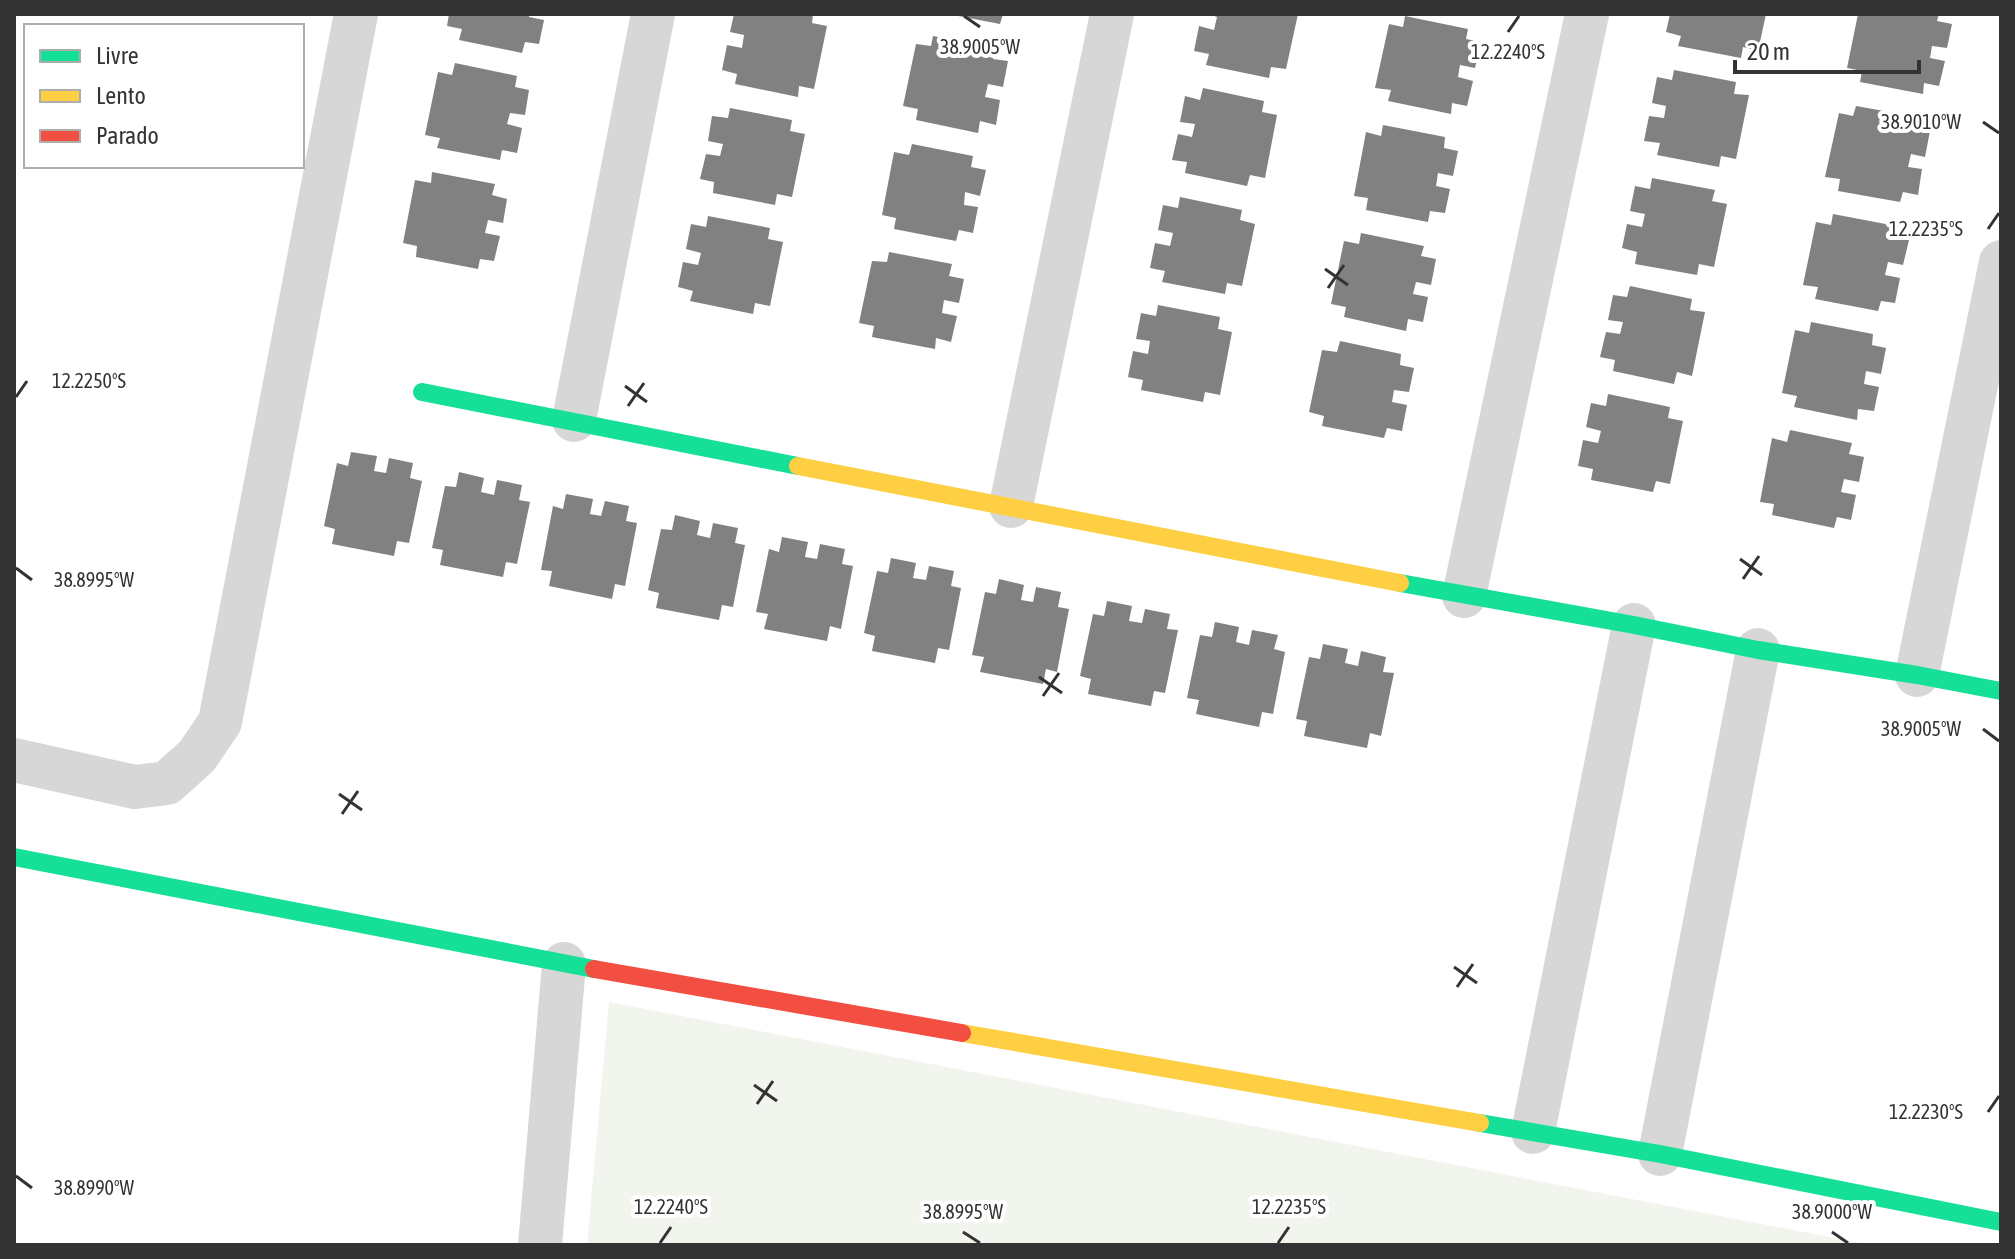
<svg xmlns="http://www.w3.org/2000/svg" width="2015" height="1259" viewBox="0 0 2015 1259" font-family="'Asap Condensed',sans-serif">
  <rect width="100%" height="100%" fill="#fff"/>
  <path fill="#f1f5ed" d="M609 1002 1871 1245H587Z"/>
  <path fill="#818181" d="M449 14H529V17L544 20 539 44 525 42 522 53 459 40 462 29 447 26Z
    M734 14H813L812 23 827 26 814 89 799 86 798 97 735 84 737 74 722 70 727 45 742 48 744 35 730 32Z
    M953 14H1003L1000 24 953 15Z
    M1209 14H1298L1286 69 1271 67 1269 78 1206 65 1209 54 1194 51 1199 26 1214 30 1217 17Z
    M1670 14H1766L1758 51 1743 47 1741 58 1678 46 1681 36 1666 32Z
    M1858 14H1939L1937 21 1952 24 1947 48 1932 46 1930 58 1945 61 1939 86 1924 83 1923 94 1860 82 1862 71 1847 68Z
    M1405 16 1468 29 1466 39 1481 42 1475 68 1460 65 1458 77 1473 81 1467 106 1452 103 1451 114 1388 101 1391 90 1375 88 1389 24 1403 27Z
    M933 36 995 48 993 59 1008 61 1003 87 988 84 985 97 1000 100 996 125 980 121 978 133 916 120 918 109 903 106 916 44 931 46Z
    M455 63 517 76 515 87 529 90 525 115 510 113 507 124 522 128 517 153 502 150 500 160 437 148 440 138 425 135 438 72 452 75Z
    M1674 70 1736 82 1734 94 1749 95 1736 159 1721 156 1719 167 1657 155 1660 143 1644 141 1649 116 1664 118 1666 106 1652 103 1657 77 1672 80Z
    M1203 88 1264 101 1262 112 1277 115 1265 178 1250 175 1247 186 1185 173 1187 162 1172 160 1178 134 1192 137 1195 124 1180 122 1185 96 1200 100Z
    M1856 106 1918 117 1916 129 1930 131 1925 157 1911 154 1908 167 1922 169 1918 195 1903 192 1900 202 1838 191 1840 179 1825 177 1839 113 1853 116Z
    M730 108 792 120 790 131 805 134 792 197 777 194 775 205 713 193 714 182 700 179 706 154 720 156 723 144 708 141 712 116 728 118Z
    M1383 125 1445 137 1444 148 1458 151 1453 176 1438 173 1436 186 1450 189 1445 213 1430 211 1428 222 1366 210 1368 198 1354 196 1366 132 1381 136Z
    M912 144 973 156 971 167 986 170 980 196 965 192 964 205 978 207 973 233 959 230 956 241 894 229 896 218 882 215 894 152 909 155Z
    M432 172 495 184 492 195 507 199 503 223 488 220 485 233 500 236 494 261 480 259 478 269 416 257 417 246 403 243 415 180 431 183Z
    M1652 178 1715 190 1712 201 1727 204 1714 267 1699 264 1697 275 1635 264 1637 252 1622 248 1627 224 1642 227 1645 214 1630 211 1635 186 1650 189Z
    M1180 197 1242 210 1240 220 1255 224 1242 286 1227 283 1225 294 1162 282 1165 271 1150 268 1155 243 1170 246 1173 233 1158 230 1163 205 1178 208Z
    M1833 214 1896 226 1894 237 1909 240 1903 265 1888 262 1885 275 1900 278 1895 303 1881 301 1878 311 1815 299 1818 287 1803 285 1816 222 1831 225Z
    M708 216 770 228 768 239 783 242 770 306 755 303 753 314 690 301 693 291 678 287 683 262 698 265 701 253 686 249 691 224 706 227Z
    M1361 233 1424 246 1421 256 1436 259 1431 285 1416 282 1413 294 1428 297 1423 322 1408 319 1406 331 1344 317 1346 307 1331 304 1344 241 1359 244Z
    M889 252 952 264 949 276 964 279 959 303 944 300 942 313 957 316 951 342 936 338 935 349 872 337 874 326 859 323 872 261 887 262Z
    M1630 286 1692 299 1690 310 1705 312 1692 376 1677 372 1674 384 1613 371 1615 360 1600 357 1606 332 1620 334 1623 322 1608 320 1613 295 1627 297Z
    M1158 305 1220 317 1218 329 1232 332 1220 395 1205 392 1203 402 1141 390 1143 380 1128 377 1133 351 1148 354 1150 341 1136 339 1141 313 1156 316Z
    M1811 322 1873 334 1872 345 1886 348 1881 374 1866 371 1864 384 1879 387 1874 411 1858 409 1857 420 1794 407 1797 396 1782 393 1795 330 1809 333Z
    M1340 341 1401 354 1400 365 1414 368 1409 392 1394 390 1392 402 1407 405 1402 431 1387 428 1384 438 1322 426 1324 416 1309 412 1322 350 1337 352Z
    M1608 394 1670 407 1668 418 1683 421 1670 484 1656 481 1653 492 1591 480 1593 469 1578 466 1583 440 1598 443 1601 431 1586 427 1591 403 1606 406Z
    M1790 430 1852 443 1849 454 1864 457 1859 482 1844 479 1841 492 1856 495 1851 520 1837 517 1834 528 1772 515 1774 504 1760 502 1772 438 1787 442Z
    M351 452 377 456 374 471 386 473 389 458 413 463 410 478 422 481 409 543 397 541 394 556 332 544 335 529 324 526 337 463 348 466Z
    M459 472 484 478 481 492 494 495 497 480 522 485 519 500 530 502 517 564 506 562 503 577 440 565 443 550 432 548 445 486 456 487Z
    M566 494 593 499 590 514 601 516 605 501 629 506 626 521 637 523 625 586 615 584 612 599 549 586 552 571 541 570 553 506 563 509Z
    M675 515 700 521 697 535 710 538 713 523 738 528 735 543 745 545 733 607 722 605 719 620 656 608 659 593 648 590 661 529 672 530Z
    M782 537 808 542 805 557 817 559 820 544 845 549 842 564 853 566 841 629 830 626 827 641 764 629 768 614 756 612 769 549 779 552Z
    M891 558 916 563 913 578 926 580 929 566 954 571 951 586 961 588 949 650 938 648 935 663 872 651 875 636 864 633 877 571 888 573Z
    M999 579 1024 585 1021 600 1033 602 1036 587 1061 592 1058 607 1069 609 1057 672 1046 669 1043 684 980 672 984 657 972 655 985 592 996 594Z
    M1107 601 1132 606 1129 621 1142 623 1145 609 1170 614 1167 629 1178 630 1165 693 1154 691 1151 706 1088 694 1091 679 1080 676 1093 614 1104 616Z
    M1215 622 1239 627 1236 642 1249 645 1252 630 1278 635 1274 649 1285 652 1273 714 1262 712 1259 727 1196 714 1199 700 1187 698 1200 635 1212 637Z
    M1323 644 1348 649 1345 663 1358 666 1361 651 1386 657 1383 672 1394 673 1381 736 1370 733 1367 748 1304 736 1307 721 1296 719 1309 657 1320 659Z"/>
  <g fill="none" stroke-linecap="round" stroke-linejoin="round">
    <path stroke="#d7d7d7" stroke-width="44" d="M574 420 653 14
      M1011 506 1112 14
      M1464 596 1587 14
      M1917 675 2001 262
      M14 760 135 787 167 783 197 756 220 722 356 14
      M1533 1132 1634 625
      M1660 1154 1758 650
      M540 1245 564 964"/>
    <path stroke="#16e098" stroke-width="18" d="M422 392 798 466
      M1400 583 1634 625 1758 650 1917 675 2001 691
      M14 857 594 969
      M1480 1123 1660 1154 2001 1222"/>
    <path stroke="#ffcf43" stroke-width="18" d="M798 466 1400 583
      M962 1033 1480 1123"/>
    <path stroke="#f24e42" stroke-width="18" d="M594 969 962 1033"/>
  </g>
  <path fill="none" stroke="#333" stroke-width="3" d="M964 16 980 27M1508 32 1519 16M1983 122 1999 133M1988 229 1999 213M1325 269 1348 285M1328 288 1344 265M625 386 647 402M16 397 27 381M628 406 644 383M1740 559 1762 575M16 568 32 580M1743 579 1759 556M1039 677 1062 693M1043 696 1059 673M1983 729 1999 741M339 794 362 810M342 814 358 791M1454 967 1477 983M1457 987 1473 964M754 1085 777 1101M757 1104 773 1081M1988 1112 1999 1096M16 1176 32 1188M963 1232 980 1243M1832 1232 1848 1243M660 1243 671 1227M1278 1243 1289 1227"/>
  <g font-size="20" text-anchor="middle" fill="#333" stroke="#fff" stroke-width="8" stroke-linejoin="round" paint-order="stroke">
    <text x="980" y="54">38.9005°W</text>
    <text x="1508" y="59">12.2240°S</text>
    <text x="1921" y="129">38.9010°W</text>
    <text x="1926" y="236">12.2235°S</text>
    <text x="89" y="388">12.2250°S</text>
    <text x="94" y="587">38.8995°W</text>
    <text x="1921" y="736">38.9005°W</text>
    <text x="1926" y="1119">12.2230°S</text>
    <text x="94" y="1195">38.8990°W</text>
    <text x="671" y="1214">12.2240°S</text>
    <text x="1289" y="1214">12.2235°S</text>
    <text x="963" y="1219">38.8995°W</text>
    <text x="1832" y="1219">38.9000°W</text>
  </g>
  <rect width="2015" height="1259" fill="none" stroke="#333333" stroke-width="32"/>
  <rect x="24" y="24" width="280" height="144" fill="#ffffff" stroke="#adadad" stroke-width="2"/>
  <rect x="40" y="50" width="40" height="12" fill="#16e098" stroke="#adadad" stroke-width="2"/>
  <text x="96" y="64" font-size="24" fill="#333333">Livre</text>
  <rect x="40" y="90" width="40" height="12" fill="#ffcf43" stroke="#adadad" stroke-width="2"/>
  <text x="96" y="104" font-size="24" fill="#333333">Lento</text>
  <rect x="40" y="130" width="40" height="12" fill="#f24e42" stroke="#adadad" stroke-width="2"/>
  <text x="96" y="144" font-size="24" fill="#333333">Parado</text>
  <path d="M1735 60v12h184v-12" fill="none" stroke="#333333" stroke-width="4"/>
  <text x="1747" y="60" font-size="24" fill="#333333" stroke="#ffffff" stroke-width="6" paint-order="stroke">20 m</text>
</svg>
